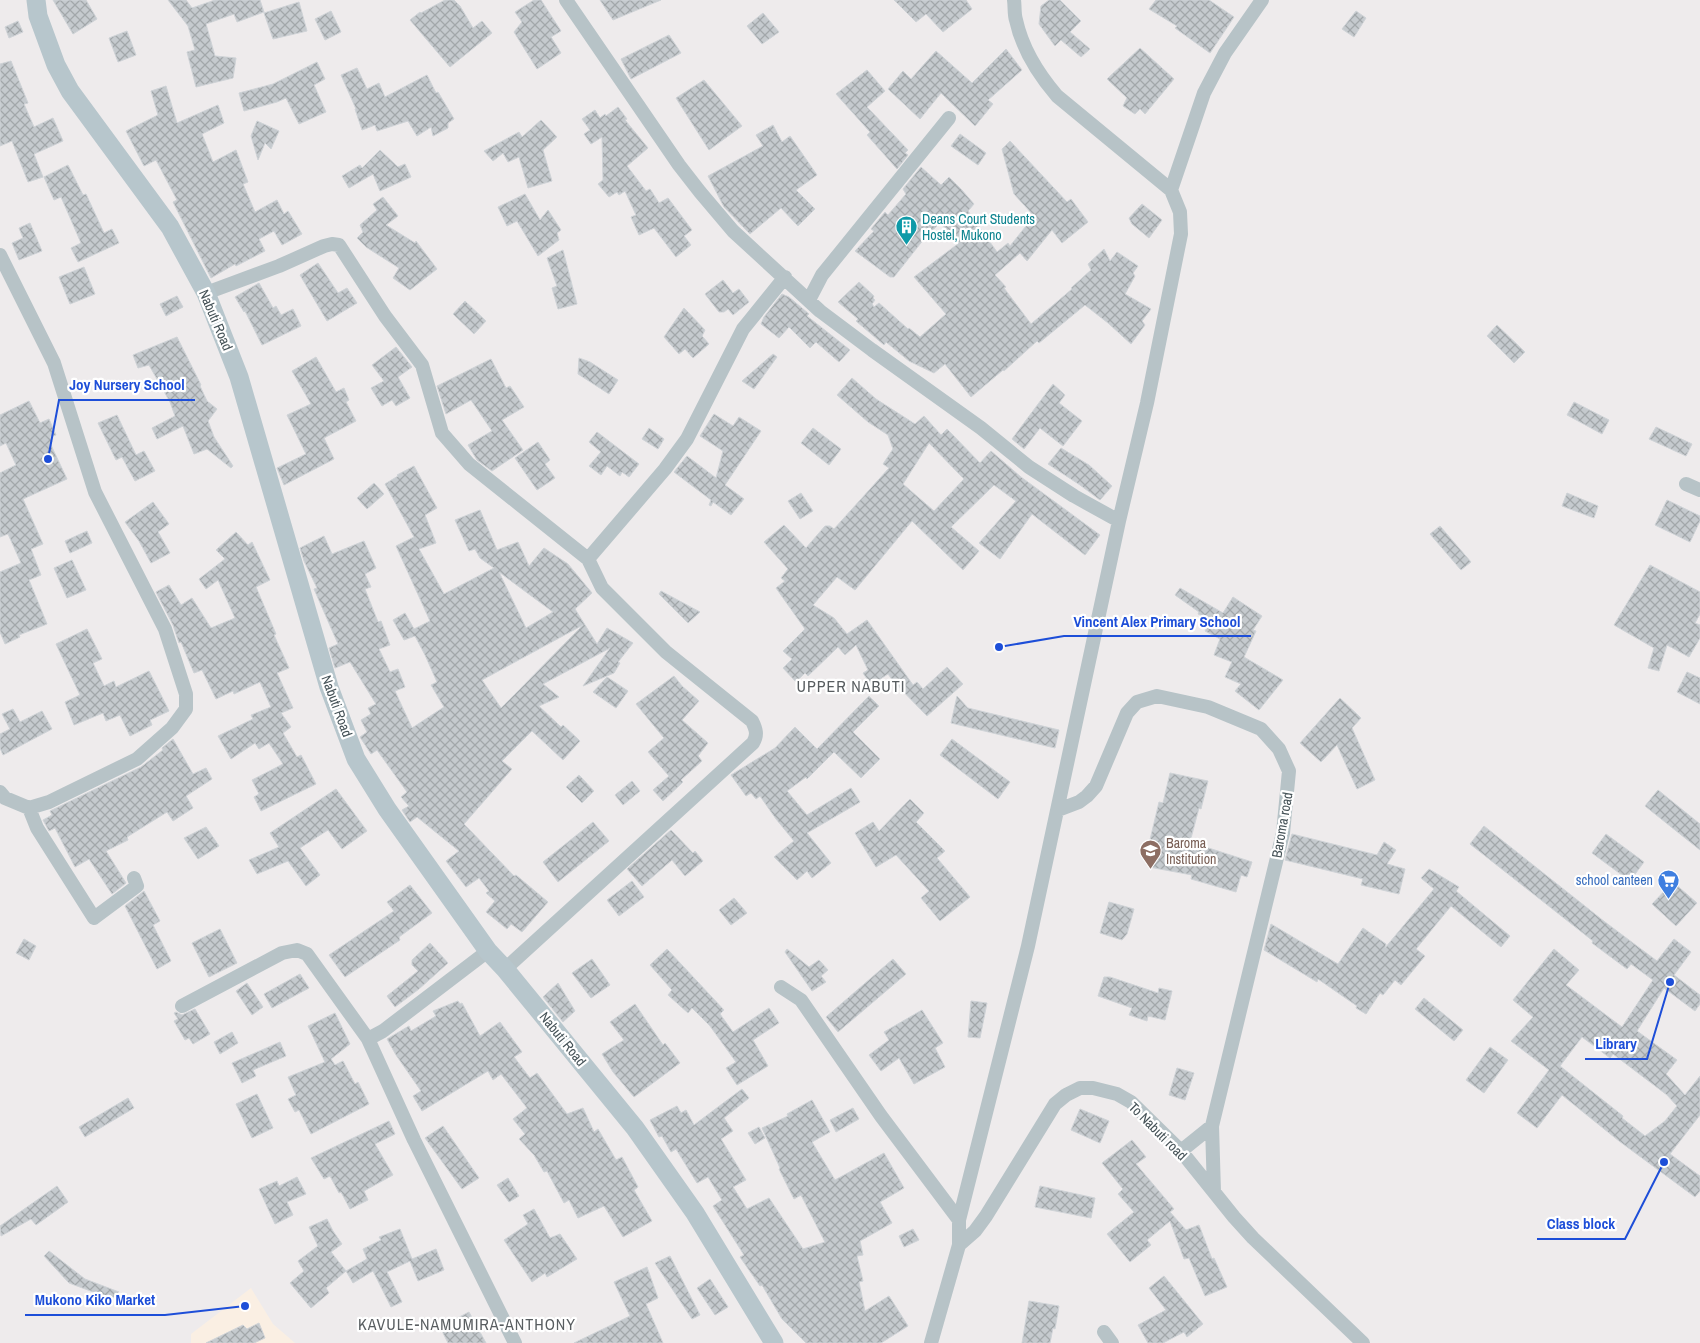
<svg xmlns="http://www.w3.org/2000/svg" width="1700" height="1343" viewBox="0 0 1700 1343" font-family="'Archivo Narrow',sans-serif">
  <defs>
    <pattern id="building-cross-hatch" width="8" height="8" patternUnits="userSpaceOnUse" patternTransform="scale(1.25)"><rect width="8" height="8" fill="#c5cace"/><path d="M0 0l8 8M0 8l8-8" fill="none" stroke="#a2a7aa"/></pattern>
  </defs>
  <rect width="100%" height="100%" fill="#eeebec"/>
  <path fill="#faefe3" d="M251 1288 273 1324 295 1343H191V1334Z"/>
  <path fill="url(#building-cross-hatch)" stroke="#cfd3d7" fill-rule="evenodd" d="M53 0H86L97 19 73 34Z
    M168 0H186L192 8 215 0H260L264 12 237 22 234 14 206 24 215 56 236 58 233 78 196 87 187 52 195 50 188 26Z
    M445 0H454L460 6 473 28 482 21 492 33 450 67 410 20 420 12 421 13Z
    M534 0H541L561 31 551 37 561 53 537 69 514 32 522 22 515 12Z
    M600 0H661L613 20Z
    M894 0H966L972 9 943 32 926 14 916 22Z
    M1049 0H1060L1081 21 1070 32 1090 49 1081 57 1061 40 1055 46 1039 24 1041 6Z
    M1156 0H1209L1234 17 1210 53 1175 28 1177 26 1149 9Z
    M299 2 307 31 273 39 264 13Z
    M331 11 341 32 325 40 315 19Z
    M1356 11 1366 18 1354 37 1342 29Z
    M763 13 779 32 762 44 747 26Z
    M18 21 23 32 9 38 5 27Z
    M127 31 136 55 118 62 109 38Z
    M669 35 681 53 631 79 621 59Z
    M1140 48 1174 79 1145 114 1140 109 1135 114 1123 106 1127 98 1107 79Z
    M1006 49 1022 70 988 100 993 104 975 126 941 93 920 119 888 89 903 71 911 79 936 51 972 83Z
    M11 61 28 103 24 104 34 127 53 118 63 141 34 154 43 177 28 182 12 141 0 146V64Z
    M317 62 325 79 314 85 326 112 299 124 286 98 277 102 244 111 239 93 273 84Z
    M357 68 367 89 379 83 385 97 427 75 436 93 438 92 454 119 448 123V128L433 136 431 127 417 136 408 121 377 131 375 125 362 130 355 109H356L341 75Z
    M867 70 885 91 867 107 908 150 905 153 908 155 897 169 867 135 870 132 836 94Z
    M704 80 742 126 709 150 676 98Z
    M166 86 177 123 218 105 224 123 202 134 213 162 236 150 248 182 243 184 255 212 277 200 284 214 288 211 302 234 282 245 274 231 259 239 265 251 236 266 235 264 211 278 173 202 177 200 156 160 144 166 126 131 158 115 151 91Z
    M618 107 627 119 625 120 648 148 627 166 646 191 650 189 659 203 668 198 692 230 684 236 691 245 676 257 654 228 639 235 631 217 636 215 625 191 619 195 617 192 609 197 598 184 603 180 602 137 591 144 584 134 590 130 582 119 595 110 600 118 605 114 606 116Z
    M541 120 557 137 543 150 552 181 528 188 519 157 508 162 503 153 493 161 484 151 519 132 522 137Z
    M257 121 279 131 271 149 265 143 258 160 251 136Z
    M773 125 782 142 790 136 817 175 796 190 815 209 798 226 781 208 750 234 724 207 708 176 763 146 756 135Z
    M960 134 986 153 978 165 951 146Z
    M1010 141 1067 202 1071 199 1088 222 1062 243 1052 230 1027 261 1020 253 995 275 1006 287 1004 288 1031 324 1072 289 1071 288 1091 270 1088 264 1104 249 1110 261 1117 252 1138 266 1133 273 1135 276 1125 294 1151 309 1142 321 1145 325 1131 344 1108 323 1085 305 1039 343 1037 341 1004 371 1003 370 971 397 945 364 934 373 909 361 886 342 884 345 856 321 858 319 838 302 859 282 874 296 873 298 875 300 872 304 874 307 879 303 908 329 909 328 920 337 946 314 914 277 959 243 940 223 924 239 894 277H890L855 251 874 231 871 229 885 212 888 215 906 194 903 189 921 167 941 185 949 177 961 189 974 204 968 211 997 252 1008 243 1010 246 1034 216 1014 194 1002 149Z
    M380 150 398 167 405 164 411 177 380 191 373 174 349 188 342 176 360 165 362 168Z
    M68 165 83 195 86 194 104 233 112 229 119 243 78 262 71 248 81 243 61 197 54 200 44 177Z
    M525 194 540 220 548 210 561 230 557 233 559 240 538 256 517 221 507 226 498 207Z
    M383 197 398 216 386 225 415 243 416 241 437 269 410 290 393 278 399 268 366 247 357 238 363 232 360 225 377 210 373 204Z
    M1142 204 1162 220 1149 238 1132 224 1129 218Z
    M30 223 42 251 19 260 12 243 23 238 19 228Z
    M563 250 577 304 558 309 552 288 557 286 547 258Z
    M318 263 338 293 347 288 357 303 327 321 300 275Z
    M84 267 95 294 70 304 59 277Z
    M723 280 733 293 739 289 749 302 733 315 728 309 724 312H719L705 294Z
    M259 283 273 308 276 306 281 315 293 309 301 326 262 345 245 311 244 312 235 297Z
    M782 294 789 297 809 314 807 316 850 350 839 362 816 342 810 348 789 327 779 338 761 324 764 317Z
    M177 296 183 307 166 316 160 304Z
    M465 301 486 321 474 334 453 314Z
    M684 308 705 330 702 336 709 344 693 358 685 349 679 354 664 337Z
    M1497 325 1525 352 1514 363 1487 336Z
    M177 337 201 385 200 386 207 401 217 409 208 421 214 437 233 466 231 468 207 449 194 454 183 426 157 439 152 428 175 416 170 402 149 365 138 368 133 355Z
    M396 347 412 367 398 377 410 398 396 406 392 400 382 406 371 388 384 381 372 365Z
    M773 354 777 357 754 389 742 381Z
    M316 357 336 392 344 388 349 400 346 402 356 421 324 438 334 459 284 485 277 468 306 454 287 415 311 404 292 371Z
    M579 358 590 362 618 380 609 394 578 374Z
    M491 359 506 388 510 386 524 407 502 420 523 450 492 471 477 460 468 445 492 431 471 400 446 414 437 386Z
    M852 378 876 399 915 424 924 416 941 435 947 429 980 463 991 451 1021 477 1100 535 1085 555 1032 514 1000 559 979 543 1016 501 994 485 951 527 979 551 963 570 912 521 855 590 837 577 813 605 834 618 847 634 867 620 913 685 917 682 923 689 947 667 963 684 927 716 894 682 888 674 871 685 863 673 868 670 856 645 845 655 838 647 808 676 805 673 796 682 783 668 792 659 783 651 805 629 776 588 785 581 781 578 788 569 764 542 784 525 806 548 825 526H830L834 529 889 468 883 464 893 449 888 435 868 422 837 395ZM929 443 964 479 934 511 903 484Z
    M1053 384 1065 395 1059 403 1082 421 1063 446 1040 428 1024 449 1012 439Z
    M29 401 40 423 49 419 56 435 50 437 52 442 50 443 67 479 23 499 43 544 31 549 41 575 29 580 47 624 19 635 20 637 5 644 0 632V572L21 563 8 534 0 537V473L16 465 6 443 0 446V415Z
    M1574 402 1609 420 1602 434 1567 415Z
    M714 414 733 426 739 417 761 431 725 485 744 499 731 515 713 502 711 506 709 505 711 500 674 472 687 456 716 478 723 451 700 436Z
    M117 415 136 455 144 451 155 471 135 481 122 457 116 460 98 423Z
    M1656 427 1692 444 1686 456 1649 439Z
    M649 428 664 439 658 449 642 439Z
    M813 428 841 449 829 465 801 443Z
    M597 432 639 464 629 477 622 472 620 476 607 466 601 475 589 466 601 452 589 442Z
    M538 442 550 460 545 464 555 478 537 490 515 458Z
    M1061 448 1089 465 1112 486 1100 500 1080 485 1048 464Z
    M414 466 437 508 425 515 436 543 419 549 444 594 494 568 480 558 475 549 469 551 455 520 480 510 497 550 518 542 529 566 544 548 568 564 592 593 575 609 597 644 607 628 633 643 618 662 620 663 614 673 583 686 610 648 543 684 559 697 539 706 561 727 563 725 580 741 563 760 532 731 502 761 512 769 464 824 514 876 516 875 548 902 522 932 511 924 507 929 486 912 495 901 486 893 489 891 479 878 466 887 446 861 459 851 417 817 410 822 402 810 409 806 401 797 407 792 377 750 371 754 360 737 367 732 361 720 371 714 368 708 376 704 350 662 335 668 329 648 338 644 314 589 317 588 304 561 300 548 324 536 332 554 364 541 376 568 365 574 371 587 365 589 378 622 381 621 390 645 379 649 390 672 398 669 405 687 395 691 412 728 444 707 431 685 437 682 425 655 415 636 404 640 393 620 405 613 414 629 430 621 396 546 414 537 385 484 398 476 397 475ZM499 572 553 612 526 628ZM583 625 519 690 501 708 482 680Z
    M374 483 384 494 367 509 357 498Z
    M801 493 813 511 800 519 788 501Z
    M1567 493 1598 506 1594 518 1562 506Z
    M1667 500 1700 516V521L1690 542 1655 525Z
    M153 502 169 524 158 532 170 553 151 563 139 541 125 522Z
    M1440 526 1471 562 1461 570 1430 534Z
    M87 531 92 543 70 553 65 541Z
    M236 532 248 545 252 542 270 580 256 587 276 634 274 635 289 668 277 673 293 708 281 713 291 727 283 733 297 757 301 755 316 784 261 811 254 797 259 794 252 780 283 764 269 743 259 749 255 743 231 759 218 736 253 719 251 715 271 707 260 682 234 694 233 691 216 699 202 670 194 673 181 642 179 643 173 625 156 592 169 585 181 605 192 598 211 628 235 618 218 580 206 589 199 579 225 559 216 550Z
    M72 560 86 590 67 598 54 568Z
    M1650 565 1700 592V614L1695 623 1700 625V638L1689 657 1667 645 1659 671 1648 668 1654 648 1614 625Z
    M1180 588 1223 613 1233 597 1262 616 1253 630 1256 631 1244 657 1283 680 1259 710 1235 691 1241 684 1225 677 1232 662 1214 655 1220 639 1205 631 1212 620 1198 614 1199 612 1175 595Z
    M661 591 700 612 688 623 659 594Z
    M87 629 102 659 93 663 104 686 114 681 116 687 149 671 169 711 150 720 152 725 130 736 120 715 106 721 103 713 74 725 65 702 80 695 56 644Z
    M1687 672 1700 678V704L1677 692Z
    M674 676 682 686 699 701 682 720 708 743 698 756 702 761 681 780 683 782 663 801 653 790 669 776 648 752 664 738 636 704Z
    M607 677 628 691 616 708 593 692Z
    M869 696 879 706 853 732 880 759 861 778 834 752 807 779 806 777 787 791 807 815 851 788 860 802 807 833 831 863 812 878 807 871 797 880 774 857 794 841 776 819 760 796 756 799 751 793 746 796 731 775 775 748 795 727 817 749Z
    M957 696 968 708 1059 730 1055 748 951 723Z
    M1340 698 1361 718 1352 728 1375 780 1357 789 1337 745 1321 762 1300 743Z
    M13 709 20 722 42 711 52 729 3 755 0 748V734L10 729 2 714Z
    M173 739 193 774 206 768 212 779 186 796 193 808 173 821 167 812 127 837 128 840 106 851 126 883 112 894 89 859 75 867 55 828 49 831 43 820 52 815 50 811 141 767 163 750 162 748Z
    M952 739 1010 782 998 799 940 755Z
    M1170 773 1208 781 1201 809 1199 808 1190 842 1252 862 1247 877 1241 875 1236 892 1191 879 1192 875 1149 867 1153 845 1149 844 1159 802 1163 803Z
    M579 775 594 791 582 803 566 787Z
    M632 781 640 791 623 805 615 795Z
    M336 789 367 831 342 849 328 830 300 848 320 875 306 886 288 861 257 874 249 860 279 847 270 833Z
    M1658 790 1700 824V850L1645 806Z
    M910 799 924 813 916 822 945 851 937 858 970 897 940 921 921 898 929 891 896 855 876 867 855 833 873 822 879 831Z
    M593 822 609 841 558 882 543 862Z
    M1484 826 1605 922 1657 961 1674 939 1691 952 1674 975 1700 995V1004L1695 1011 1664 988 1637 1031 1677 1060 1666 1074 1685 1095 1700 1076V1115L1670 1154 1700 1176V1191L1695 1197 1619 1141 1562 1095 1537 1128 1517 1113 1549 1070 1511 1041 1533 1017 1513 1000 1554 949 1579 970 1566 985 1622 1027 1653 980 1631 964 1627 969 1592 943 1593 941 1470 844ZM1582 1037 1610 1058 1613 1054 1667 1095 1677 1106 1665 1121 1645 1136 1622 1118 1623 1116 1560 1066Z
    M206 827 219 846 198 859 184 838Z
    M671 830 693 853 695 851 703 861 685 876 672 860 642 886 627 869Z
    M1292 834 1377 855 1384 842 1396 850 1387 864 1405 869 1399 894 1361 885 1363 879 1285 860Z
    M1606 834 1644 862 1630 881 1592 853Z
    M1429 869 1459 887 1456 891 1510 936 1501 947 1451 906 1416 949 1425 956 1401 985 1395 980 1383 995 1380 993 1366 1014 1356 1008 1357 1006 1318 979 1317 982 1264 950 1271 924 1338 964 1363 928 1386 944 1385 948 1434 889 1421 878Z
    M632 881 644 897 619 916 607 900Z
    M1673 882 1697 903 1676 926 1652 904Z
    M410 885 432 913 399 937 400 940 345 977 329 955 394 911 387 902Z
    M144 891 160 921 153 925 171 961 157 969 125 906Z
    M734 898 747 913 731 925 719 910Z
    M1109 902 1134 909 1127 934 1122 940 1100 933Z
    M220 929 237 963 209 977 192 943Z
    M24 939 36 946 29 960 16 953Z
    M430 943 448 963 419 989 395 1007 387 996 418 971 412 965V960Z
    M667 949 724 1010 720 1014 733 1032 769 1008 779 1023 753 1040 768 1066 737 1085 726 1068 736 1062 710 1026 692 1008 688 1013 668 995 672 990 650 965Z
    M787 949 809 967 819 960 828 970 821 976 826 982 812 991 785 952Z
    M592 959 610 985 591 998 572 973Z
    M893 959 906 974 838 1032 826 1017Z
    M300 974 309 988 272 1008 264 994Z
    M1104 977H1110L1158 993 1159 988 1172 991 1165 1020 1148 1016 1147 1021 1129 1015 1132 1008 1098 996Z
    M247 983 263 1007 252 1015 236 991Z
    M558 983 575 1011 563 1022 543 997Z
    M1424 998 1463 1030 1454 1041 1415 1009Z
    M458 1001 460 1004 462 1003 480 1036 500 1022 522 1052 514 1057 530 1078 537 1073 567 1114 583 1108 594 1132 598 1129 616 1160 622 1157 638 1187 634 1190 652 1221 623 1237 604 1206 578 1218 569 1200 564 1203 547 1171 544 1172 534 1155 519 1139 525 1134 513 1119 527 1108 501 1074 493 1080 488 1071 422 1111 413 1096 421 1091 396 1055 387 1039 409 1026 411 1031 436 1016 433 1011Z
    M971 1001 987 1003 980 1038 968 1037Z
    M635 1004 663 1045 665 1043 680 1063 634 1097 613 1072 602 1054 624 1040 610 1022Z
    M195 1009 210 1034 193 1044 189 1038 185 1040 174 1021 178 1019 174 1013 176 1012 182 1015Z
    M922 1010 943 1043 935 1048 945 1067 914 1084 899 1058 881 1071 869 1055 889 1040 884 1032Z
    M335 1013 350 1044 331 1059 335 1065 343 1061 355 1084 358 1082 369 1104 311 1134 299 1110 295 1112 288 1099 296 1095 288 1077 325 1062 308 1026Z
    M232 1032 238 1043 220 1054 214 1042Z
    M280 1042 286 1056 253 1070 256 1076 242 1083 232 1063Z
    M1490 1047 1508 1060 1484 1093 1466 1080Z
    M1177 1068 1194 1073 1185 1100 1169 1095Z
    M742 1089 749 1098 724 1118 733 1131 721 1139 746 1180 733 1187 747 1209 769 1198 803 1249 825 1242 801 1195 794 1199 779 1169 780 1168 762 1128 788 1116 787 1114 812 1100 830 1132 812 1142 835 1180 884 1153 904 1188 880 1202 892 1223 860 1241 863 1255 857 1256 863 1281 859 1282 865 1311 889 1296 908 1326 881 1343H806L782 1319 762 1285 760 1286 740 1257 744 1255 713 1206 722 1200 708 1177 697 1183 676 1149 671 1152 662 1136 659 1137 650 1120 677 1106 681 1113 686 1110 694 1125Z
    M257 1094 273 1128 252 1138 236 1104Z
    M128 1098 134 1108 85 1137 79 1127Z
    M853 1108 859 1119 836 1132 830 1120Z
    M1080 1109 1109 1121 1100 1143 1071 1130Z
    M389 1121 395 1134 375 1144 393 1175 364 1191 368 1200 350 1209 341 1192 339 1193 330 1176 324 1179 311 1158Z
    M443 1126 479 1178 462 1189 425 1138Z
    M759 1127 765 1138 755 1144 748 1133Z
    M1132 1140 1146 1157 1136 1164 1174 1209 1170 1212 1186 1230 1199 1225 1212 1259 1214 1258 1227 1287 1205 1296 1189 1258 1184 1259 1170 1221 1147 1240 1151 1245 1130 1262 1107 1234 1134 1212 1118 1194 1123 1189 1102 1163Z
    M297 1177 306 1194 287 1202 293 1215 275 1224 259 1189 277 1181 279 1186Z
    M508 1178 519 1196 509 1202 497 1185Z
    M57 1186 68 1202 36 1225 31 1219 1 1236 0 1226Z
    M1040 1186 1095 1198 1091 1218 1035 1207Z
    M534 1209 550 1238 560 1234 577 1259 547 1277 545 1273 532 1282 504 1240 528 1224 523 1215Z
    M327 1219 333 1231 342 1244 331 1252 346 1271 326 1288 329 1293 311 1308 290 1283 304 1271 298 1261 318 1246 309 1227Z
    M400 1229 412 1259 436 1249 444 1270 418 1281 410 1261 387 1272 402 1302 391 1307 373 1271 353 1283 346 1271 367 1259 363 1249 381 1240 379 1237Z
    M913 1229 919 1240 904 1247 899 1236Z
    M49 1251 85 1279 119 1292 106 1304 96 1293 69 1283 44 1256Z
    M670 1256 700 1315 692 1319 655 1263Z
    M647 1267 658 1298 646 1304 663 1343H574L630 1316 614 1282Z
    M1164 1276 1203 1324 1187 1337 1184 1332 1163 1343H1148L1138 1325 1166 1310 1149 1288Z
    M710 1279 728 1307 715 1315 697 1288Z
    M1029 1301 1059 1306 1055 1329 1053 1328 1050 1343H1022Z
    M469 1312 486 1343H448L440 1327Z
    M259 1323 265 1338 254 1343H206L243 1325 247 1329Z"/>
  <g fill="none" stroke-linecap="round" stroke-linejoin="round">
    <path stroke="#b7c3c7" stroke-width="14" d="M566 0 679 165 700 192 733 231 820 311 872 350 981 428 1029 467 1074 496 1119 521
      M1171 190 1204 93 1225 53 1262 0
      M0 255 54 363 95 492 165 629 186 694V709L172 728 137 759 49 802 29 808 5 798 0 792
      M206 293 279 266 324 246 332 244 339 245 385 316 422 365 442 433 469 464 588 559
      M809 300 822 275 949 118
      M1686 484 1700 490
      M29 808 37 828 94 918 137 886 134 878
      M1058 810 1079 802 1087 796 1096 786 1127 713 1137 702 1157 696 1208 707 1261 729 1279 749 1289 771 1283 833 1212 1126 1214 1192
      M488 951 383 1031 368 1039 414 1140 515 1343
      M505 969 753 743C758 735 756 729 752 721L666 652 602 588 588 559 665 469 687 439 743 329 785 277
      M781 987 801 1000 881 1116 959 1220
      M182 1006 282 953 297 950 307 954 368 1039
      M1181 1151 1212 1126
      M959 1245 975 1231 986 1216 1055 1104 1066 1095 1080 1088H1093L1117 1094 1131 1102 1181 1151 1234 1217 1253 1238 1363 1343
      M1104 1332 1112 1343
      M931 1343 959 1245V1220L1028 946 1119 521 1147 403 1181 234 1180 212 1171 190 1057 96C1039 75 1022 48 1016 20 1014 14 1015 6 1014 0"/>
    <path stroke="#b7c6cc" stroke-width="19" d="M36 0 38 16 56 65 70 91 170 227 206 293 239 377 329 687 356 759 387 809 488 951 505 969 635 1128 695 1213 774 1343"/>
  </g>
  <defs>
    <symbol id="building-pin" viewBox="-11 -11 22 30"><path d="M0 17L-7.5 6A9.5 9.5 0 1 1 7.5 6Z" fill="#0f9aa8" stroke="#fff"/><path d="M-4-6H4V6H1V3H-1V6H-4ZM-2.5-4.3h1.7v1.8h-1.7ZM.8-4.3h1.7v1.8H.8ZM-2.5-1h1.7V.8h-1.7ZM.8-1h1.7V.8H.8Z" fill="#fff"/></symbol>
    <symbol id="school-pin" viewBox="-11 -11 22 30"><path d="M0 17L-7.5 6A9.5 9.5 0 1 1 7.5 6Z" fill="#8d6e63" stroke="#fff"/><path d="M0-5L7-2L0 1L-7-2ZM-4 1L0 2.5L4 1V4Q0 6-4 4Z" fill="#fff"/></symbol>
    <symbol id="supermarket-pin" viewBox="-11 -11 22 30"><path d="M0 17L-7.5 6A9.5 9.5 0 1 1 7.5 6Z" fill="#3f7fe0" stroke="#fff"/><path d="M-6-5.5h2.5l.6 2H6L4.5 2H-2.5L-4.4-4H-6ZM-1.5 3.2a1.3 1.3 0 1 0 .1 0ZM3 3.2a1.3 1.3 0 1 0 .1 0Z" fill="#fff"/></symbol>
  </defs>
  <g fill-rule="evenodd">
    <use href="#building-pin" x="894" y="214" width="25" height="34"/>
    <use href="#school-pin" x="1138" y="838" width="25" height="34"/>
    <use href="#supermarket-pin" x="1656" y="868" width="25" height="34"/>
  </g>
  <g text-anchor="middle" stroke-width="4.5" stroke-linejoin="round" paint-order="stroke">
    <g font-size="14" fill="#0d838f" stroke="#fff" text-anchor="start">
      <text x="922" y="224">Deans Court Students<tspan x="922" dy="16">Hostel, Mukono</tspan></text>
    </g>
    <g font-size="14" fill="#455257" stroke="#fff">
      <text transform="translate(216 320) rotate(67)" y="5">Nabuti Road</text>
      <text transform="translate(337 706) rotate(70)" y="5">Nabuti Road</text>
      <text transform="translate(1282 825) rotate(-80)" y="5">Baroma road</text>
      <text transform="translate(563 1039) rotate(51)" y="5">Nabuti Road</text>
      <text transform="translate(1158 1131) rotate(45)" y="5">To Nabuti road</text>
    </g>
    <g font-size="14" fill="#785e54" stroke="#fff" text-anchor="start">
      <text x="1166" y="848">Baroma<tspan x="1166" dy="16">Institution</tspan></text>
    </g>
    <g font-size="14" fill="#366cbe" stroke="#fff" text-anchor="end">
      <text x="1653" y="885">school canteen</text>
    </g>
    <g font-size="16" letter-spacing="1" fill="#585d60" stroke="#fff">
      <text x="851" y="692">UPPER NABUTI</text>
      <text x="467" y="1330">KAVULE-NAMUMIRA-ANTHONY</text>
    </g>
  </g>
  <path fill="none" stroke="#1d4ed8" stroke-width="2" d="M48 459L59 400H195M999 647L1064 636H1251M1670 982L1647 1059H1585M1664 1162L1625 1239H1537M245 1306L165 1315H25"/>
  <g fill="#1d4ed8" stroke="#fff" stroke-width="2">
    <circle cx="48" cy="459" r="5"/>
    <circle cx="999" cy="647" r="5"/>
    <circle cx="1670" cy="982" r="5"/>
    <circle cx="1664" cy="1162" r="5"/>
    <circle cx="245" cy="1306" r="5"/>
  </g>
  <g font-size="15" text-anchor="middle" font-weight="bold" fill="#1d4ed8" stroke="#fff" stroke-width="4.5" stroke-linejoin="round" paint-order="stroke">
    <text x="127" y="390">Joy Nursery School</text>
    <text x="1157" y="627">Vincent Alex Primary School</text>
    <text x="1616" y="1049">Library</text>
    <text x="1581" y="1229">Class block</text>
    <text x="95" y="1305">Mukono Kiko Market</text>
  </g>
</svg>
